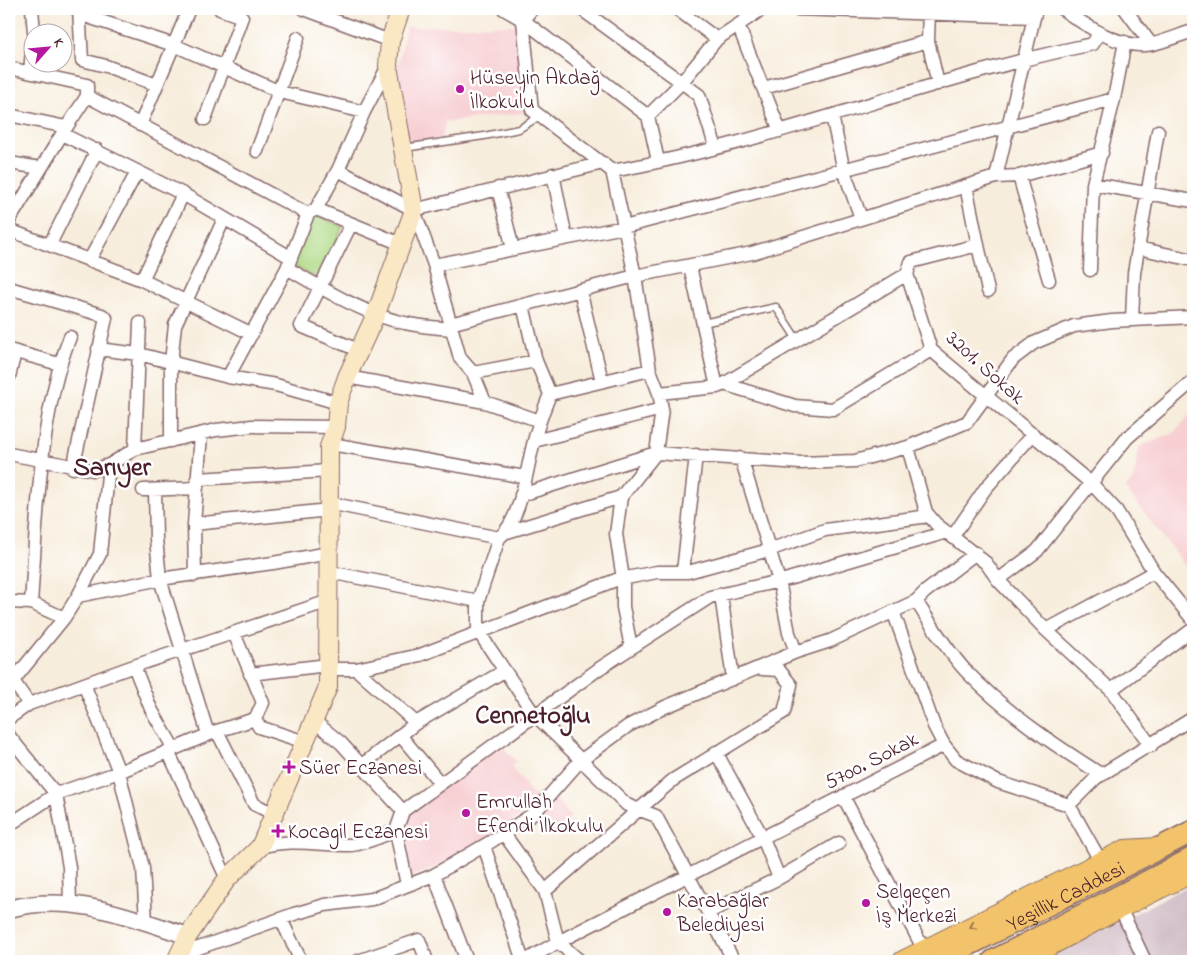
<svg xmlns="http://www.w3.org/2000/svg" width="1202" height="970" viewBox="0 0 1202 970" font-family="'Indie Flower',sans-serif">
  <rect width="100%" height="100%" fill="#fff"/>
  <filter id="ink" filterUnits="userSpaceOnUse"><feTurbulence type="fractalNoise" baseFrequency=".02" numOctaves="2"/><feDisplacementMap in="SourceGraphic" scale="10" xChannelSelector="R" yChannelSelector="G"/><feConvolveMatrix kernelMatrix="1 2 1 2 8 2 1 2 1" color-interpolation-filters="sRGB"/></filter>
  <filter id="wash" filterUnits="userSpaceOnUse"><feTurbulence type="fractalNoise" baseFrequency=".0096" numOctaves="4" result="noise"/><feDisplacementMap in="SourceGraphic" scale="20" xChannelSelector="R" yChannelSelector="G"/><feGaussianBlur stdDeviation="1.12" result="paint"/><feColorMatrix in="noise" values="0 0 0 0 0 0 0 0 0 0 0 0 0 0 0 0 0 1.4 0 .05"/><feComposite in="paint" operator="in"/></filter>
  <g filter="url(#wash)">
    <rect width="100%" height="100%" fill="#f7eddc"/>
    <path fill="#f7cfd3" d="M515 25 525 113 445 122 442 139 410 143 396 76 406 27Z
      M1193 411V576L1125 488 1133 481 1139 447 1174 433Z
      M501 745 516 761 511 767 537 799 521 816 452 860 410 878 401 826 410 810Z
      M556 799 571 817 554 835 538 813Z"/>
    <path fill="#d2bdc7" d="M1193 883V961H1044Z"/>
    <path fill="#afd985" stroke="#7c7c58" d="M314 215 343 227 316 278 291 265Z"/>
  </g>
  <g filter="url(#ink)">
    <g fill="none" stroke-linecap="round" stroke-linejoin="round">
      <defs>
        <path id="service" d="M404 148 484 136 519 129 540 116
          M703 323 776 307 798 341"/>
        <path id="minor" d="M32 9 34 32
          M79 9 82 60 106 66 157 85
          M304 9 390 41
          M504 9 523 20 648 116 658 161
          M532 9 523 20 532 110 612 171C776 142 931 77 1093 44L1098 34
          M581 9 699 95 716 148
          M677 9 717 39 762 9
          M796 9 1034 17
          M929 9 928 41 938 84
          M1036 9 996 177 966 186 978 245 911 262 907 274 931 350 1092 484 1116 510 1154 572 1193 620
          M1062 9C1085 25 1122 51 1153 44 1166 41 1180 35 1193 31
          M1125 9 1151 44
          M79 14 174 45 280 92 364 112
          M738 25 780 131
          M9 68 87 85V96L62 134 9 221
          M30 72 32 50
          M764 88 928 41
          M87 96 308 214
          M9 115 66 127
          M648 116 682 82 717 39
          M832 116 844 171 861 218
          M205 119 242 17 220 9
          M140 125 189 9
          M62 134 183 194 290 257
          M257 151 298 38
          M9 163 41 168
          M338 170 414 210 434 265 460 358 473 373 485 402 540 421
          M612 171 635 276 650 370
          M553 174 566 238
          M1019 176 1049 280
          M996 177 1019 176 1102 153
          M1093 184 1193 201
          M498 188 513 249
          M316 209 401 244
          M414 210 603 163
          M351 224 301 326 358 350
          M9 230 142 280 252 334
          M50 244 97 150
          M978 245 988 291
          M1138 248 1193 260
          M89 261 137 172
          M434 265 624 227 1114 99
          M690 266 717 387
          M287 268C321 288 366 315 405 323 420 327 436 327 451 329
          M1090 270 1093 184 1114 99 1125 42
          M142 280 183 194
          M9 288 102 315 106 318 73 468
          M580 290 602 381
          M523 305 536 361 550 394
          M1132 320 1134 273 1158 131
          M450 324 635 276 752 253 966 186
          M98 349 139 354 228 377 276 385 338 403
          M9 350 59 364
          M473 373 536 361
          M9 377 15 352
          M228 377 287 268 308 214 316 209 338 170 364 112 388 66
          M347 377 485 402
          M724 384 795 406 833 409 931 350
          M171 441V362L175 325 224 219
          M534 441 662 409
          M331 444 525 477
          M908 447 926 512 936 524 986 563 998 580 1046 630 1111 690 1151 746
          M135 449 140 323
          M9 454 93 470 109 465 135 449 216 430 252 426 336 427
          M741 458 779 581 789 633 796 652
          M198 479 329 471
          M143 490 197 488
          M155 490 156 539 160 579 208 734
          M521 495 656 453 800 463 855 461 908 447 967 422 1013 359 1034 343 1074 326 1112 321 1193 317
          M329 503 499 538
          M194 524 329 510
          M507 532 621 497
          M953 536 985 489 1033 434
          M329 572 478 601
          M683 572 696 455
          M195 575 194 524 201 435
          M998 580 1037 551 1127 438 1193 381
          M721 595 733 679
          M78 596 160 579 273 563 329 553
          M916 601C931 624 946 649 965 670 1005 712 1053 744 1102 775
          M9 602 31 603 64 618
          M31 603C37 520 39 414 70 337
          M893 611 934 726 944 745
          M1046 630 1154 572
          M234 633 263 703 255 719 259 727 305 742
          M631 647 623 607V579L616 534 621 497 656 453 662 409 659 393
          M134 666 151 709 174 749
          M328 669H356L420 655 616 580 657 572H688L769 550 825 530 929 516
          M356 669 416 723
          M250 674 328 665
          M9 675 29 704
          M12 682 64 618 78 596 100 554 109 465
          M84 684 119 772 129 813 143 868 146 922
          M1111 690 1193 629
          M9 718 29 704 134 666 329 601
          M314 721 341 743 403 811
          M217 731 254 804 274 814
          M400 735 440 783
          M9 736 56 794 69 867 70 904
          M168 751 227 879
          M716 752 763 838 779 878
          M362 765 416 723 504 671
          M843 796 924 950
          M1069 805 1096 778 1193 718
          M9 825 56 794 119 772 217 731 255 719
          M504 834 545 891 558 942 580 961
          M484 846 523 961
          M260 847C291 838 319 845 350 845 364 845 382 835 396 831
          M434 875 467 961
          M407 885 396 831 403 811 600 668 710 597 788 579 947 532
          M545 891 673 780 784 712 791 685 779 670 762 669
          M1120 908 1145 961
          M709 912 779 878 839 843
          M281 919 301 961
          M179 955 294 914 325 905 372 899 434 875 492 841 533 814 580 761 628 726 665 707 796 652 830 641 916 601 925 592 976 553
          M358 961 419 940 427 961
          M525 961 558 942 944 745 956 760 998 782 1069 805 1101 862
          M734 961 656 816 627 805 534 714 478 631V601L499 538C522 519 526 470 534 441 538 425 544 409 550 394L650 370 659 393 717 387 724 384 907 274"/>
        <path id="tertiary" d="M9 909C70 892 130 917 188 936"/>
        <path id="secondary" d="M176 961 188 936 227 879 260 847 328 687 329 447 336 427 338 403 347 377 376 314 414 210 388 66 390 41 401 9"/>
        <path id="primary" d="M903 961 1125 850 1159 848
          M1021 961 1120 908 1193 872"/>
        <g id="trunk">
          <path id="s1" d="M937 961 1193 831"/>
          <path d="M993 961 1193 858"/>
        </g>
      </defs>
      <use href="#service" stroke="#876769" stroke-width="9"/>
      <use href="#minor" stroke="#876769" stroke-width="15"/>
      <use href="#tertiary" stroke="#876769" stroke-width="19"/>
      <use href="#secondary" stroke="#876769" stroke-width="20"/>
      <use href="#primary" stroke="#876769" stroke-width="22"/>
      <use href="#trunk" stroke="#876769" stroke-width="24"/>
      <use href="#service" stroke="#fff" stroke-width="6"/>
      <use href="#minor" stroke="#fff" stroke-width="12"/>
      <use href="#tertiary" stroke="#fff" stroke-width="16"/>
      <use href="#secondary" stroke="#fae7c3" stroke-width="18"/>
      <use href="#primary" stroke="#f2c36a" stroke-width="20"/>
      <use href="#trunk" stroke="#f2c36a" stroke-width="21"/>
    </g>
    <defs><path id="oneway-chevron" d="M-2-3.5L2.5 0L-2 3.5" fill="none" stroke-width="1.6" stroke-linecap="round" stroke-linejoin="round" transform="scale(1.25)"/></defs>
    <use stroke="#9e714a" href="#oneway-chevron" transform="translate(973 926) rotate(153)"/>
  </g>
  <g fill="#b5179e" stroke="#fff" stroke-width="2">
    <circle cx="460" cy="89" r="5"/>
    <path d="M286.5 759.5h5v5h5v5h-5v5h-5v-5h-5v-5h5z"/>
    <circle cx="466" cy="813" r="5"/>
    <path d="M275.5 823.5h5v5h5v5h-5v5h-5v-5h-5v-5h5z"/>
    <circle cx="866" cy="903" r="5"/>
    <circle cx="667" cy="912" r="5"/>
  </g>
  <g text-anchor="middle" stroke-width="5" stroke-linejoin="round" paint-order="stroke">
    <g font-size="21" fill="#4a1f2b" stroke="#fff" text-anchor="start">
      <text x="470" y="84">Hüseyin Akdağ<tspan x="470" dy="24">İlkokulu</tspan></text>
      <text x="299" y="774">Süer Eczanesi</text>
      <text x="476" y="808">Emrullah<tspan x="476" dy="24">Efendi İlkokulu</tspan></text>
      <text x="288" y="838">Kocagil Eczanesi</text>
      <text x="876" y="898">Selgeçen<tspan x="876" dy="24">İş Merkezi</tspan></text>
      <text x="677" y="907">Karabağlar<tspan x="677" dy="24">Belediyesi</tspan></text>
    </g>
    <g font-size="21" fill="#4a1f2b" stroke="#fff">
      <text transform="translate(986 367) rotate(42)" y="7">3201. Sokak</text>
      <text transform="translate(871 760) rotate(-27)" y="7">5700. Sokak</text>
      <text dy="7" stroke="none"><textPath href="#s1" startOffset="144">Yeşillik Caddesi</textPath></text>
    </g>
    <g font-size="26" font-weight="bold" fill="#4a1f2b" stroke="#fff">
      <text x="112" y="475">Sarıyer</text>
      <text x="533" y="723">Cennetoğlu</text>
    </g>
  </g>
  <rect width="1202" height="970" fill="none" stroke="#fff" stroke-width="30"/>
  <g transform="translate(48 48) rotate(63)"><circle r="24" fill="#ffffff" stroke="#b7a5aa"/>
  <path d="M0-4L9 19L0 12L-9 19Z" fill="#b5179e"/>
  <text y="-8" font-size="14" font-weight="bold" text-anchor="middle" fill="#4a1f2b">K</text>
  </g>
</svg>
